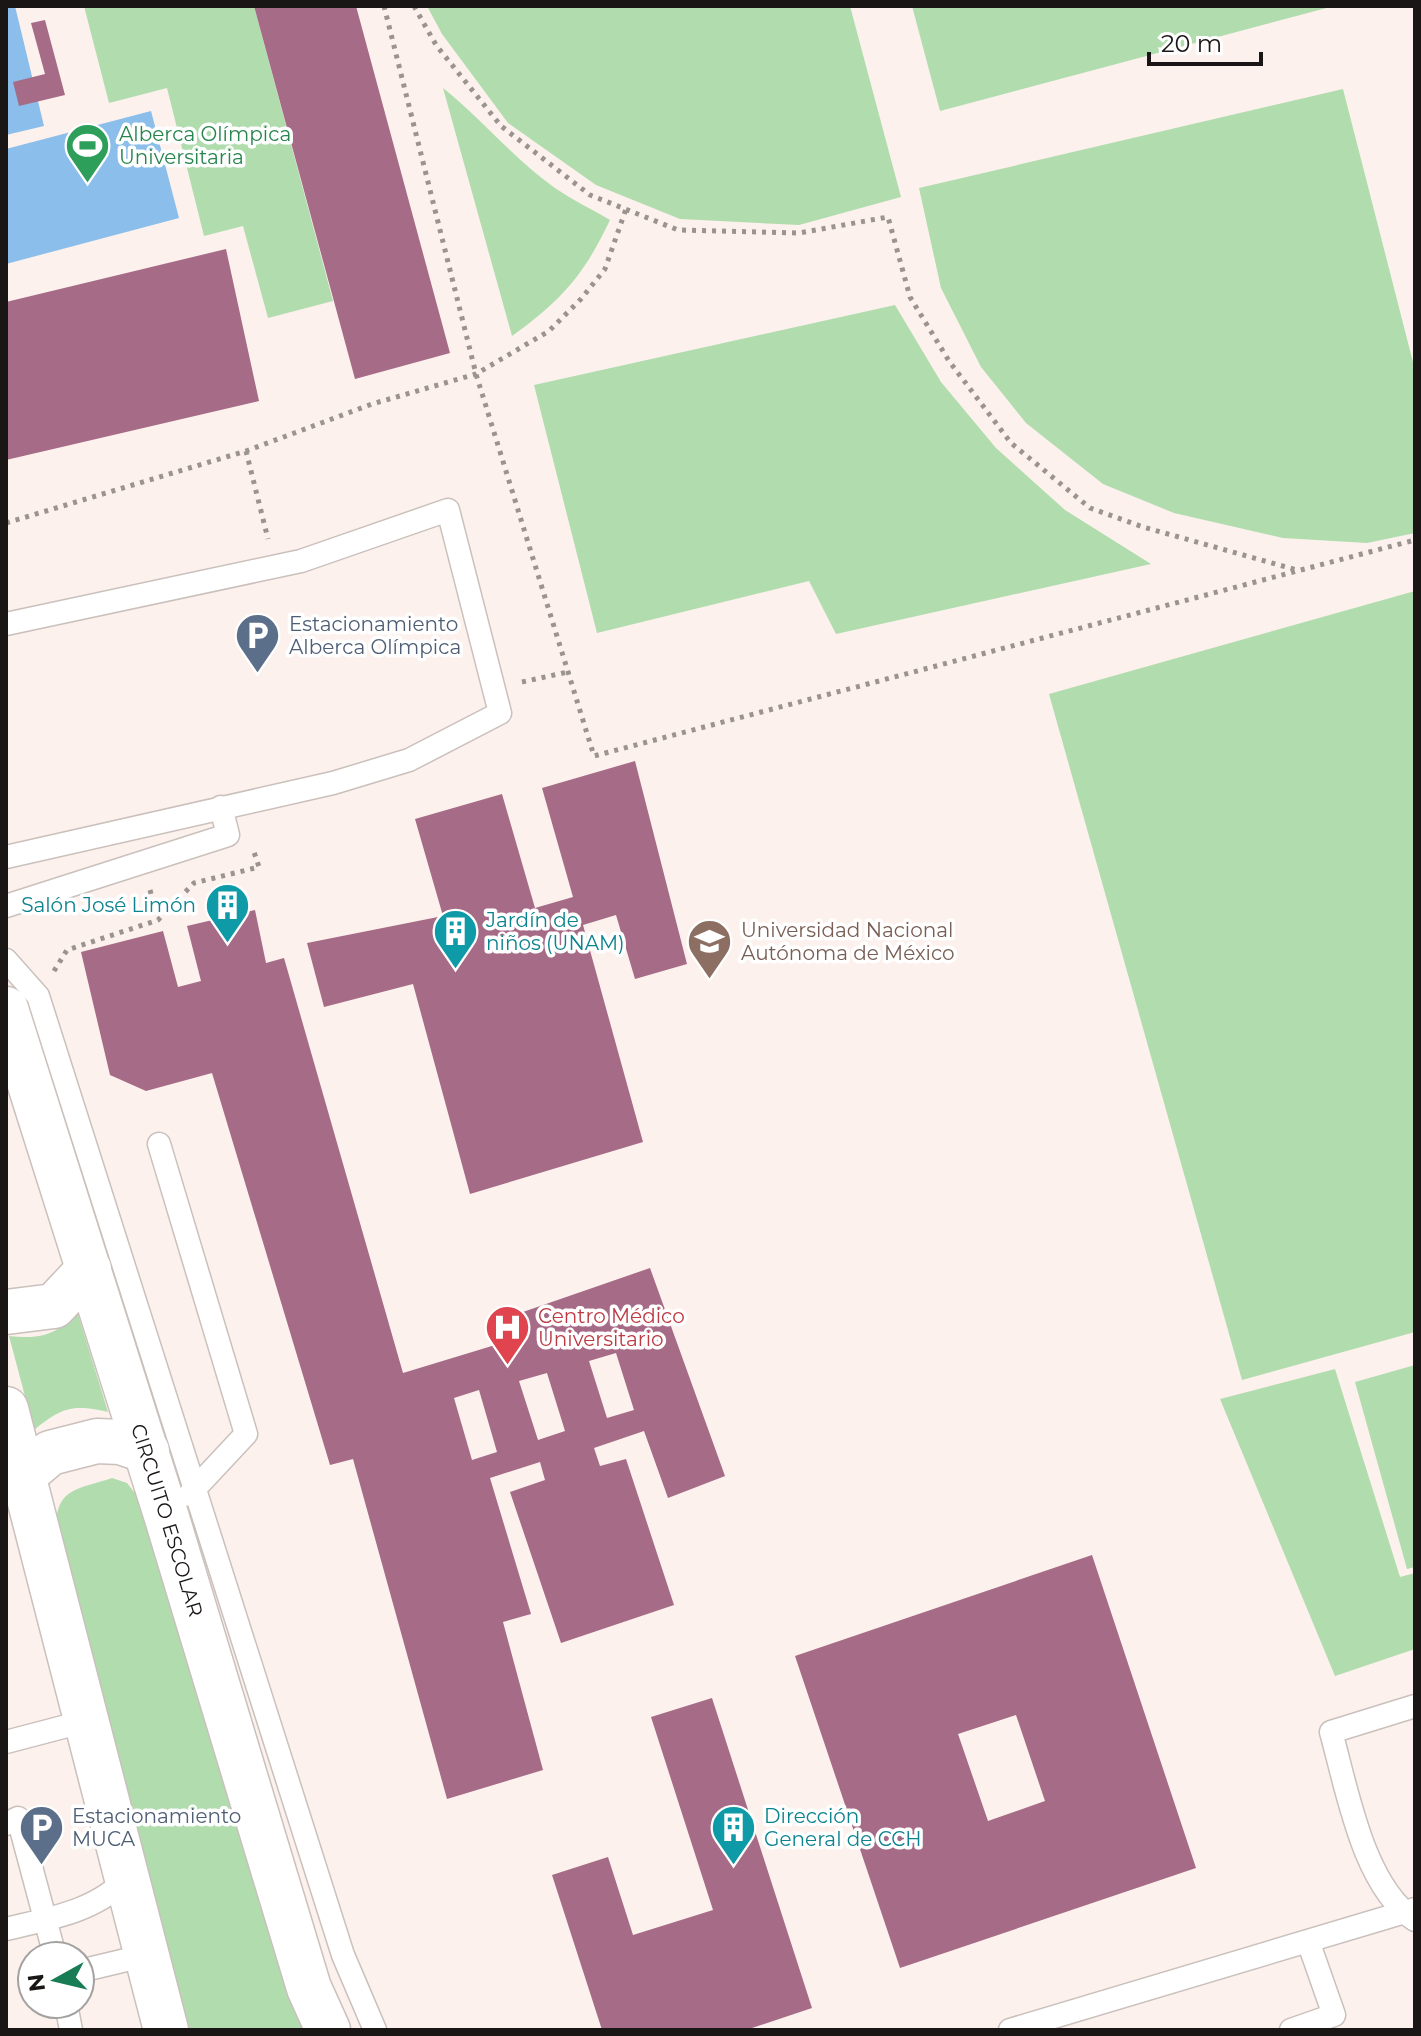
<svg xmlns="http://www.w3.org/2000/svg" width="1421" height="2036" viewBox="0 0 1421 2036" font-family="Montserrat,sans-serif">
  <rect width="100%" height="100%" fill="#fcf1ed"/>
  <path fill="#b1dcae" d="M84 6H254L333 301 268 318 243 226 204 236 167 88 109 103Z
    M427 6H850L901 197 799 225 680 219 596 185 508 123 442 34Z
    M912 6H1334L940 111Z
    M443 88C482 119 514 159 555 188 572 200 592 209 610 220 584 275 561 301 512 336Z
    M1343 89 1415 370V533L1367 543 1283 538 1174 513 1103 484 1026 423 981 367 941 288 919 188Z
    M895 305 941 382 996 448 1065 510 1151 564 836 634 809 581 597 633 534 385Z
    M1415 591V1332L1242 1380 1049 694Z
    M77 1311 108 1412C73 1404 62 1407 34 1430L9 1336C41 1339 56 1336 77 1311Z
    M1415 1365V1567L1407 1569 1355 1382Z
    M1335 1369 1400 1577 1415 1573V1649L1335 1676 1220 1399Z
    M112 1478 127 1483 138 1497 312 2030H185L56 1525C57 1487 80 1489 112 1478Z"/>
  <path fill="#8bbeea" d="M15 6 44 126 6 135V8Z
    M151 111 179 218 6 264V149Z"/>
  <path fill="#a66b86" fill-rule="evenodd" d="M254 6H356L450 353 355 379Z
    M45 20 65 95 19 106 13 82 45 74 31 23Z
    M226 249 259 401 6 460V302Z
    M635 761 687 964 635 979 616 915 583 925 643 1142 470 1194 413 984 324 1007 307 943 443 916 415 819 502 794 535 908 573 897 542 788Z
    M255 910 266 963 284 958 403 1373 505 1342 520 1313 650 1268 725 1476 668 1498 644 1431 594 1448 600 1466 626 1459 674 1605 561 1643 510 1492 545 1480 540 1462 490 1478 531 1614 503 1622 543 1770 447 1799 353 1459 330 1465 212 1073 146 1091 110 1075 81 952 163 931 178 987 201 981 187 926ZM616 1353 634 1410 607 1418 589 1361ZM547 1373 565 1431 538 1440 519 1381ZM479 1390 497 1452 472 1460 454 1398Z
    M1092 1555 1196 1868 900 1968 795 1656ZM1016 1715 1045 1801 988 1821 958 1734Z
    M712 1698 812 2008 752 2028 753 2030H602L552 1875 608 1857 633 1935 713 1910 651 1717Z"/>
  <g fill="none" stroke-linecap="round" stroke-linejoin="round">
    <defs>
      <path id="lane" d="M6 624 301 561 448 510 500 713 409 760 333 783 6 857
        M6 906 228 835 221 807
        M6 960 38 996 343 1955 375 2030
        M159 1144 246 1434 189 1495
        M6 1742 86 1721
        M6 1824 18 1818 55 1956
        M1415 1920C1363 1886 1347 1789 1331 1732L1415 1706
        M6 1929C47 1919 99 1911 127 1877
        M80 1971 147 1955
        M66 2004 71 2030
        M1010 2030 1415 1909
        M1291 2030 1334 2015 1308 1941"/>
      <g id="secondary">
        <path id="s1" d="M6 1009 167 1518 309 1988 328 2030"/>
        <path d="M6 1312 54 1306 89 1269"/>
        <path d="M6 1409 166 2030"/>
        <path d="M24 1475 50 1453 97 1441 120 1442 147 1451"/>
      </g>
    </defs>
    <use href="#lane" stroke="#cac0bc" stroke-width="25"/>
    <use href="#secondary" stroke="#cac0bc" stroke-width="47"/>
    <path stroke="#9b9390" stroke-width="5" stroke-dasharray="4 6" stroke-linecap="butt" d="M384 6 476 374 594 756 1415 540
      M414 6 436 45 501 126 590 195 678 230 799 233 888 217 910 297 949 361 1011 443 1090 508 1143 527 1297 570
      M246 451 268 539
      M6 523 246 451 372 404 476 374 549 331 581 299 605 269 626 209
      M522 682 568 672
      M150 890 158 919
      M54 971 67 950 158 920 194 883 259 867 253 849"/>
    <use href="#lane" stroke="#fff" stroke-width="22"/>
    <use href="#secondary" stroke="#fff" stroke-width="44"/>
  </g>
  <defs>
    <symbol id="stadium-pin" viewBox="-11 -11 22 30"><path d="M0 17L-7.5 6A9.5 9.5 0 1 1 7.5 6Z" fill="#2e9e5b" stroke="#fff"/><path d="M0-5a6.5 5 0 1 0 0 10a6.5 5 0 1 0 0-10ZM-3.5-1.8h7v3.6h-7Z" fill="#fff"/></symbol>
    <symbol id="parking-pin" viewBox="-11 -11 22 30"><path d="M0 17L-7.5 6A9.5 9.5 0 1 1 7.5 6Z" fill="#5c6f8a" stroke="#fff"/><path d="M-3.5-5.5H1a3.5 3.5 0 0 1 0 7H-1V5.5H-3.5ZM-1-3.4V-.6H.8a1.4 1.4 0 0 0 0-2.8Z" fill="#fff"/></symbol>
    <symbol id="building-pin" viewBox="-11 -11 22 30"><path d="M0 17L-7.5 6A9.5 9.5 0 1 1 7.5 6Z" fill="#0f9aa8" stroke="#fff"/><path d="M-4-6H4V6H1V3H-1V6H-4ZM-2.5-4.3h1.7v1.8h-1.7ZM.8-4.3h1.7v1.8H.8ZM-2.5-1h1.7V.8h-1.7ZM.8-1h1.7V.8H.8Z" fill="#fff"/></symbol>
    <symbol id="university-pin" viewBox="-11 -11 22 30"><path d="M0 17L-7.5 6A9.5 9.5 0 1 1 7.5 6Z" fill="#8d6e63" stroke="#fff"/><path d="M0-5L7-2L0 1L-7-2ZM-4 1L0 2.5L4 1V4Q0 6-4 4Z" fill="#fff"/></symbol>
    <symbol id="hospital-pin" viewBox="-11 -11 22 30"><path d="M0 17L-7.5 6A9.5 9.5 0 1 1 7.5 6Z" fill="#e0444e" stroke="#fff"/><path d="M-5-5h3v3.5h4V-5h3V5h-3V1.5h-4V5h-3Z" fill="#fff"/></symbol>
  </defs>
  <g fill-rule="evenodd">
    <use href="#stadium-pin" x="62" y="120" width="51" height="69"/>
    <use href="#parking-pin" x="232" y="610" width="51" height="69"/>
    <use href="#building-pin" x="202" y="880" width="51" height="69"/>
    <use href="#building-pin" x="430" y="906" width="51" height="69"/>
    <use href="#university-pin" x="684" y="916" width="51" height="69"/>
    <use href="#hospital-pin" x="482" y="1302" width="51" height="69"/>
    <use href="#building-pin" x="708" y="1802" width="51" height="69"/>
    <use href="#parking-pin" x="16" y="1802" width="51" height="69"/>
  </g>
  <g text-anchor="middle" stroke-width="7" stroke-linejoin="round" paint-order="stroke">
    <g font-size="20" fill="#27864d" stroke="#fff" text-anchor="start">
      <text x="119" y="141">Alberca Olímpica<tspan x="119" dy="23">Universitaria</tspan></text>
    </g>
    <g font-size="20" fill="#4e5e75" stroke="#fff" text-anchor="start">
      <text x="289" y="631">Estacionamiento<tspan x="289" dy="23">Alberca Olímpica</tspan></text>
      <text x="72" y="1823">Estacionamiento<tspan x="72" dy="23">MUCA</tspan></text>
    </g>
    <g font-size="20" fill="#0d838f" stroke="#fff" text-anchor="start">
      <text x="196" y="912" text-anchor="end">Salón José Limón</text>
      <text x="486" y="927">Jardín de<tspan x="486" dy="23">niños (UNAM)</tspan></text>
      <text x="764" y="1823">Dirección<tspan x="764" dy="23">General de CCH</tspan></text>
    </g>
    <g font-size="20" fill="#785e54" stroke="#fff" text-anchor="start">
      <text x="741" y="937">Universidad Nacional<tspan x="741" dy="23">Autónoma de México</tspan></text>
    </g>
    <g font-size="20" fill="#be3a42" stroke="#fff" text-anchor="start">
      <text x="538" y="1323">Centro Médico<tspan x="538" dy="23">Universitario</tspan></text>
    </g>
    <g font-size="20" fill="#1a1615" stroke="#fff">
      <text dy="7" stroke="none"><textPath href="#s1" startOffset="536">CIRCUITO ESCOLAR</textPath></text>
    </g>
  </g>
  <rect width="1421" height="2036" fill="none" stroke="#1a1615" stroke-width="16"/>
  <g transform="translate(56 1980) rotate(262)"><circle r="38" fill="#ffffff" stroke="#a3a2a1" stroke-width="2"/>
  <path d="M0-6L14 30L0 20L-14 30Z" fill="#187c55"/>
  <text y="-12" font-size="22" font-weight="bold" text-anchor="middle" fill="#1a1615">N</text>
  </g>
  <path d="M1149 52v12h112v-12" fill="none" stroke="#1a1615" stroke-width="4"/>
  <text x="1161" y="52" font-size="24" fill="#1a1615" stroke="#ffffff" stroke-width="6" paint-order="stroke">20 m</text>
</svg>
